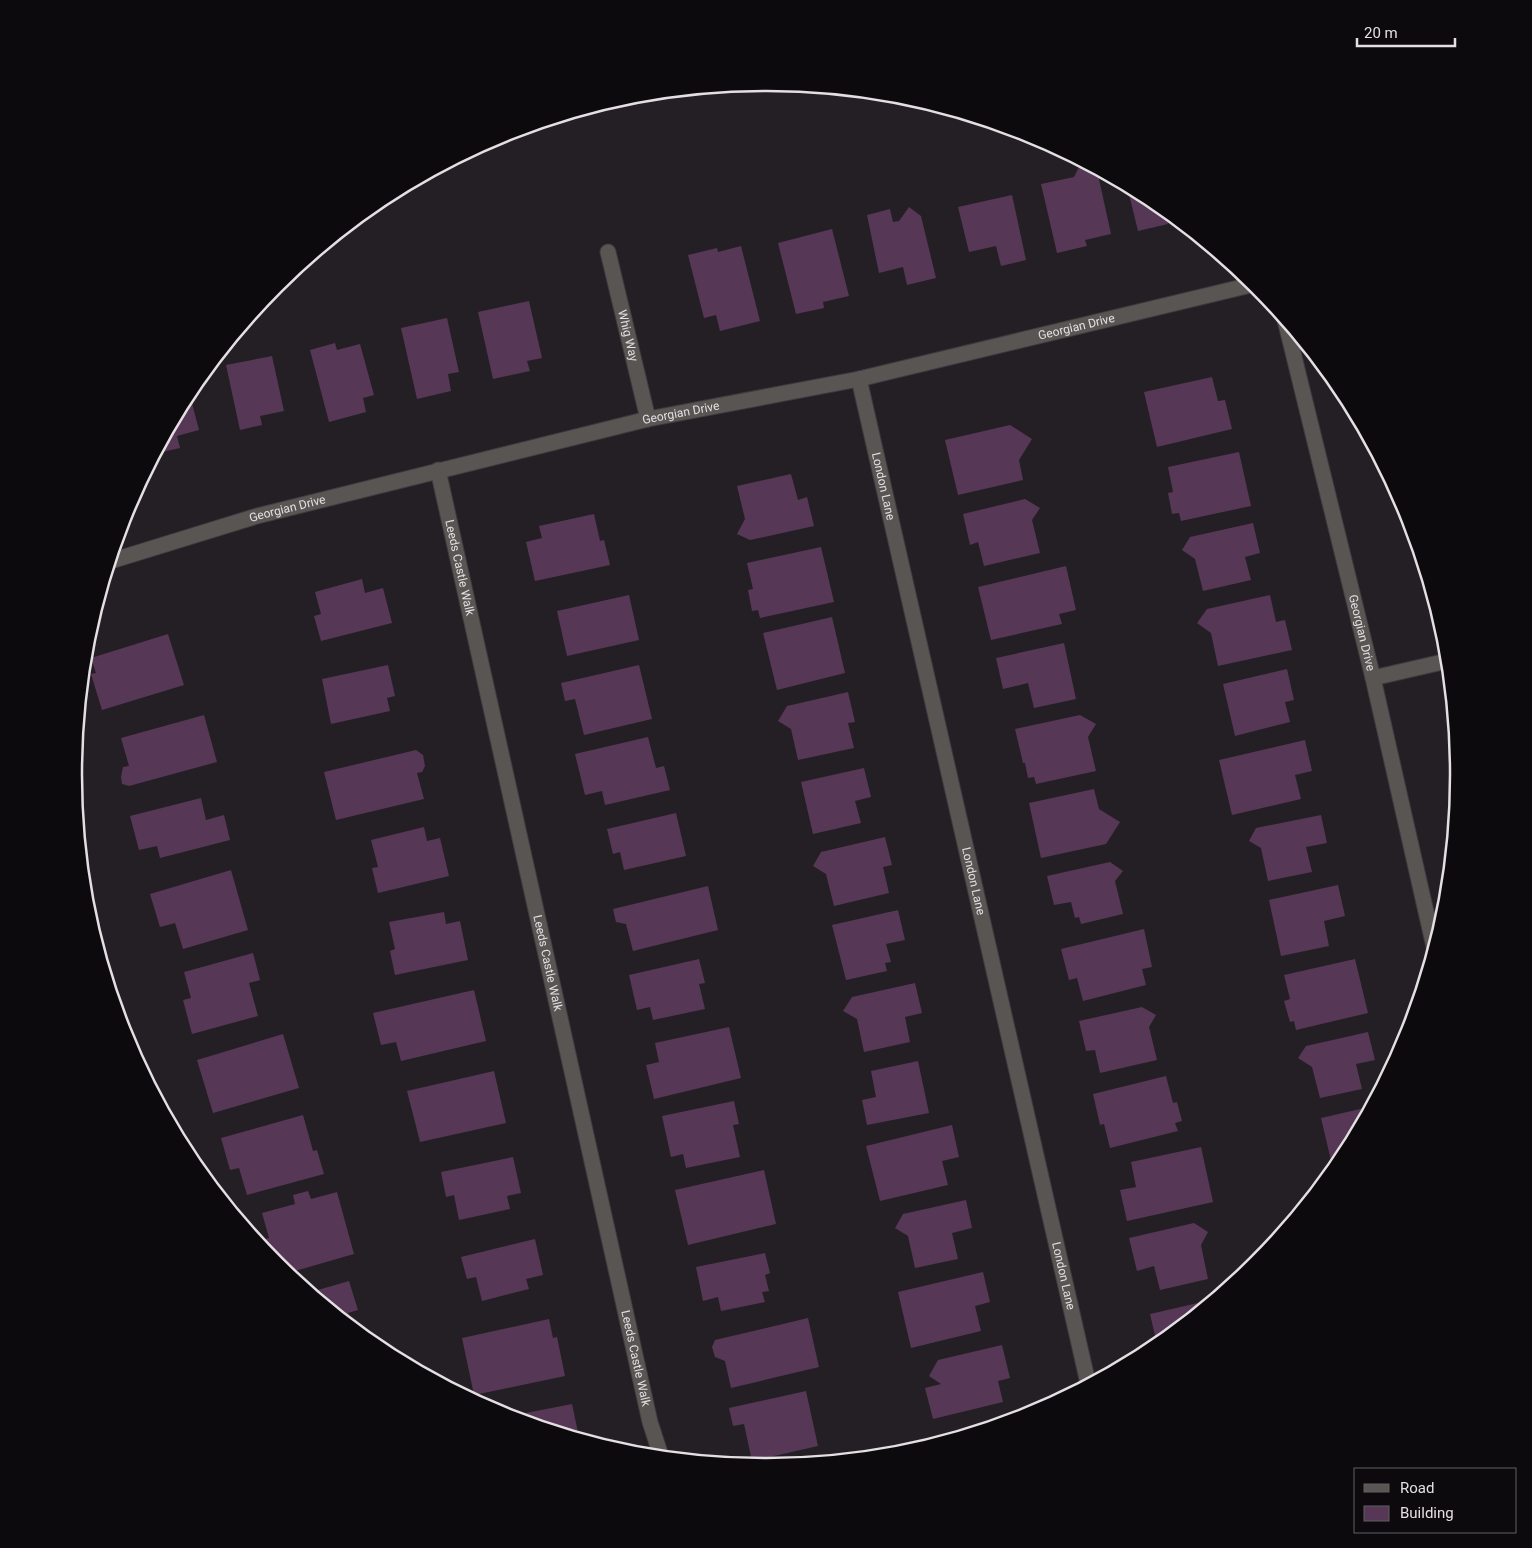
<svg xmlns="http://www.w3.org/2000/svg" width="1532" height="1548" viewBox="0 0 1532 1548" font-family="Roboto,sans-serif">
  <rect width="100%" height="100%" fill="#241f24"/>
  <path fill="#573756" d="M1081 163 1097 170 1111 234 1085 240 1087 246 1057 253 1041 184 1074 177Z
    M1127 186 1151 199 1164 209 1168 224 1138 231Z
    M1012 195 1026 260 1001 266 996 246 969 252 958 207Z
    M909 207 921 216 936 278 907 285 903 267 879 273 867 215 890 209 893 222 899 221Z
    M832 229 849 296 823 302 824 308 796 314 778 243Z
    M741 246 760 321 720 331 716 315 704 318 688 255 717 248 718 252Z
    M529 301 542 358 527 361 530 371 493 379 478 312Z
    M447 318 459 372 448 374 451 391 417 399 401 328Z
    M335 343 337 350 360 344 374 395 363 398 366 412 329 422 310 350Z
    M272 356 284 411 260 416 262 425 240 430 226 365Z
    M1212 377 1218 401 1225 400 1232 429 1157 447 1144 392Z
    M189 392 199 430 177 436 180 448 162 452 161 445Z
    M1010 425 1032 439 1019 460 1023 480 958 495 945 440Z
    M1239 452 1251 506 1181 521 1179 513 1172 514 1168 493 1173 492 1168 467Z
    M791 474 798 500 807 497 814 526 750 540 737 534 745 519 737 486Z
    M1025 499 1040 508 1032 520 1040 553 984 566 978 542 970 545 963 514Z
    M594 514 600 541 604 540 610 565 535 581 526 542 542 538 539 526Z
    M1253 523 1260 553 1245 557 1251 580 1203 591 1195 559 1182 550 1190 537Z
    M1410 527H1411L1416 544H1413Z
    M821 547 834 602 760 618 758 610 752 611 748 590 753 589 747 563Z
    M1066 566 1076 610 1059 614 1062 624 991 640 978 587Z
    M362 579 365 593 383 588 392 623 321 641 314 616 321 614 315 592Z
    M629 595 639 640 567 656 557 611Z
    M1270 595 1276 622 1285 620 1292 650 1218 666 1211 633 1197 623 1207 609Z
    M832 617 845 673 777 690 763 633Z
    M168 634 184 685 102 710 91 674 96 673 91 658Z
    M1064 643 1076 699 1034 708 1028 683 1003 689 996 658Z
    M388 665 395 696 387 698 390 711 331 724 322 679Z
    M639 665 652 719 584 735 575 699 565 701 561 683Z
    M1287 669 1294 700 1285 702 1290 722 1235 736 1223 684Z
    M848 692 855 722 848 723 854 748 798 760 791 729 778 721 787 706Z
    M204 715 217 762 129 786 122 784 121 777 123 767 129 766 121 738Z
    M1080 715 1096 724 1088 737 1096 771 1036 784 1034 777 1028 778 1025 763H1023L1015 729Z
    M648 737 656 768 664 766 670 790 605 805 602 791 585 795 575 754Z
    M1305 740 1312 771 1295 775 1301 799 1232 815 1219 760Z
    M416 750 423 755 425 766 422 772 417 773 424 799 336 820 324 772Z
    M864 768 871 797 855 801 861 823 813 834 801 782Z
    M1094 789 1099 809 1120 822 1106 844 1041 858 1029 803Z
    M201 798 206 820 224 815 230 840 160 858 157 846 139 850 130 816Z
    M676 813 686 856 624 870 620 852 613 854 607 829Z
    M1321 815 1327 843 1306 847 1312 872 1268 881 1261 848 1249 841 1256 828Z
    M424 827 427 841 440 838 449 876 378 893 372 868 378 867 371 840Z
    M885 837 892 865 883 867 889 893 834 906 826 874 813 866 821 852Z
    M1110 862 1123 871 1115 881 1123 914 1081 924 1079 917 1075 918 1071 902 1054 905 1047 876Z
    M231 870 248 930 183 949 175 923 160 927 150 894Z
    M1338 885 1345 916 1324 921 1329 946 1281 956 1269 900Z
    M708 886 718 930 633 951 626 924 616 922 613 909Z
    M898 910 905 940 886 944 891 962 885 963 887 971 846 980 832 925Z
    M444 912 446 924 460 921 468 960 395 975 390 951 395 949 389 922Z
    M1144 929 1152 967 1142 969 1146 985 1083 1001 1077 978 1069 980 1061 949Z
    M253 953 260 980 249 983 258 1016 192 1034 183 1000 191 998 184 972Z
    M699 959 705 983 699 984 705 1009 653 1020 650 1007 637 1010 629 975Z
    M1355 959 1368 1013 1296 1030 1294 1021 1290 1022 1284 1001 1290 999 1284 975Z
    M915 983 922 1013 905 1017 910 1042 864 1052 857 1019 843 1011 852 997Z
    M474 990 486 1041 401 1061 396 1042 381 1045 373 1013Z
    M1142 1007 1156 1015 1149 1027 1157 1060 1100 1073 1095 1050 1086 1051 1079 1021Z
    M729 1027 741 1078 654 1099 646 1065 659 1062 655 1043Z
    M1368 1032 1375 1060 1356 1064 1362 1089 1320 1098 1312 1067 1298 1058 1306 1046Z
    M283 1034 299 1088 213 1113 197 1060Z
    M918 1061 929 1113 867 1125 862 1100 876 1097 871 1071Z
    M494 1071 506 1123 420 1142 407 1091Z
    M1166 1076 1173 1103 1177 1102 1182 1121 1175 1123 1178 1131 1110 1148 1104 1124 1100 1125 1093 1094Z
    M734 1101 739 1124 733 1125 740 1157 686 1168 683 1154 671 1157 662 1116Z
    M1369 1107 1341 1159 1333 1169 1321 1118Z
    M303 1115 313 1151 317 1150 324 1174 247 1195 239 1168 230 1170 221 1138Z
    M952 1125 959 1157 942 1161 948 1185 880 1201 866 1146Z
    M1201 1147 1213 1202 1127 1221 1120 1190 1136 1187 1131 1162Z
    M513 1157 521 1193 507 1196 510 1209 459 1220 454 1195 446 1197 441 1172Z
    M764 1170 776 1224 688 1245 675 1190Z
    M308 1191 311 1199 337 1192 354 1254 288 1273 276 1263 258 1241 269 1238 262 1213 295 1204 293 1195Z
    M966 1200 972 1228 952 1233 958 1259 915 1268 908 1236 895 1228 903 1214Z
    M1194 1223 1208 1232 1201 1245 1208 1279 1160 1290 1154 1266 1137 1271 1129 1238Z
    M535 1239 543 1275 526 1279 529 1289 482 1301 476 1277 467 1279 461 1257Z
    M765 1253 770 1273 765 1275 769 1291 762 1292 765 1302 721 1311 718 1297 703 1301 696 1267Z
    M983 1272 990 1302 975 1306 981 1331 911 1348 898 1292Z
    M349 1281 358 1310 348 1313 351 1325 311 1292Z
    M1211 1300 1155 1346 1153 1341 1156 1340 1150 1314Z
    M808 1318 819 1367 731 1388 725 1361 715 1357 712 1347 715 1340Z
    M549 1319 553 1338 557 1337 565 1376 474 1395 462 1338Z
    M1002 1345 1010 1378 998 1381 1003 1402 933 1419 925 1388 941 1384 929 1376 938 1360Z
    M806 1391 818 1446 752 1461 744 1424 733 1426 729 1408Z
    M572 1404 579 1437 510 1416Z"/>
  <g fill="none" stroke-linecap="round" stroke-linejoin="round">
    <defs>
      <g id="street">
        <path id="s1" d="M608 252 648 419"/>
        <path id="s2" d="M1285 320 1373 678 1434 947"/>
        <path id="s3" d="M859 379 1088 1383"/>
        <path id="s4" d="M438 470 650 1422 661 1456"/>
        <path id="s5" d="M111 561 257 516 648 419 859 379 1255 284"/>
        <path d="M1373 678 1447 661"/>
      </g>
    </defs>
    <use href="#street" stroke="#3f3a3f" stroke-width="17"/>
    <use href="#street" stroke="#585553" stroke-width="15"/>
  </g>
  <g text-anchor="middle" stroke-width="4.5" stroke-linejoin="round" paint-order="stroke">
    <g font-size="12" fill="#e3dfe2" stroke="#0c0a0c">
      <text dy="4" stroke="none"><textPath href="#s5" startOffset="994">Georgian Drive</textPath></text>
      <text dy="4" stroke="none"><textPath href="#s1" startOffset="86">Whig Way</textPath></text>
      <text dy="4" stroke="none"><textPath href="#s5" startOffset="589">Georgian Drive</textPath></text>
      <text dy="4" stroke="none"><textPath href="#s3" startOffset="110">London Lane</textPath></text>
      <text dy="4" stroke="none"><textPath href="#s5" startOffset="184">Georgian Drive</textPath></text>
      <text dy="4" stroke="none"><textPath href="#s4" startOffset="100">Leeds Castle Walk</textPath></text>
      <text dy="4" stroke="none"><textPath href="#s2" startOffset="322">Georgian Drive</textPath></text>
      <text dy="4" stroke="none"><textPath href="#s3" startOffset="515">London Lane</textPath></text>
      <text dy="4" stroke="none"><textPath href="#s4" startOffset="505">Leeds Castle Walk</textPath></text>
      <text dy="4" stroke="none"><textPath href="#s3" startOffset="920">London Lane</textPath></text>
      <text dy="4" stroke="none"><textPath href="#s4" startOffset="910">Leeds Castle Walk</textPath></text>
    </g>
  </g>
  <path d="M0 0H1532V1548H0ZM765 91H767A683 683 0 0 1 1450 774V775A683 683 0 0 1 767 1458H765A683 683 0 0 1 82 775V774A683 683 0 0 1 765 91Z" fill="#0c0a0c" fill-rule="evenodd"/>
  <path fill="none" stroke="#e3dfe2" stroke-width="2.5" d="M765 91H767A683 683 0 0 1 1450 774V775A683 683 0 0 1 767 1458H765A683 683 0 0 1 82 775V774A683 683 0 0 1 765 91Z"/>
  <rect x="1354" y="1468" width="162" height="65" fill="#0c0a0c" stroke="#625f62"/>
  <rect x="1364" y="1484" width="25" height="8" fill="#585553" stroke="#625f62"/>
  <text x="1400" y="1493" font-size="15" fill="#e3dfe2">Road</text>
  <rect x="1364" y="1506" width="25" height="15" fill="#573756" stroke="#625f62"/>
  <text x="1400" y="1518" font-size="15" fill="#e3dfe2">Building</text>
  <path d="M1357 38v8h98v-8" fill="none" stroke="#e3dfe2" stroke-width="2.5"/>
  <text x="1364" y="38" font-size="15" fill="#e3dfe2" stroke="#0c0a0c" stroke-width="4" paint-order="stroke">20 m</text>
</svg>
